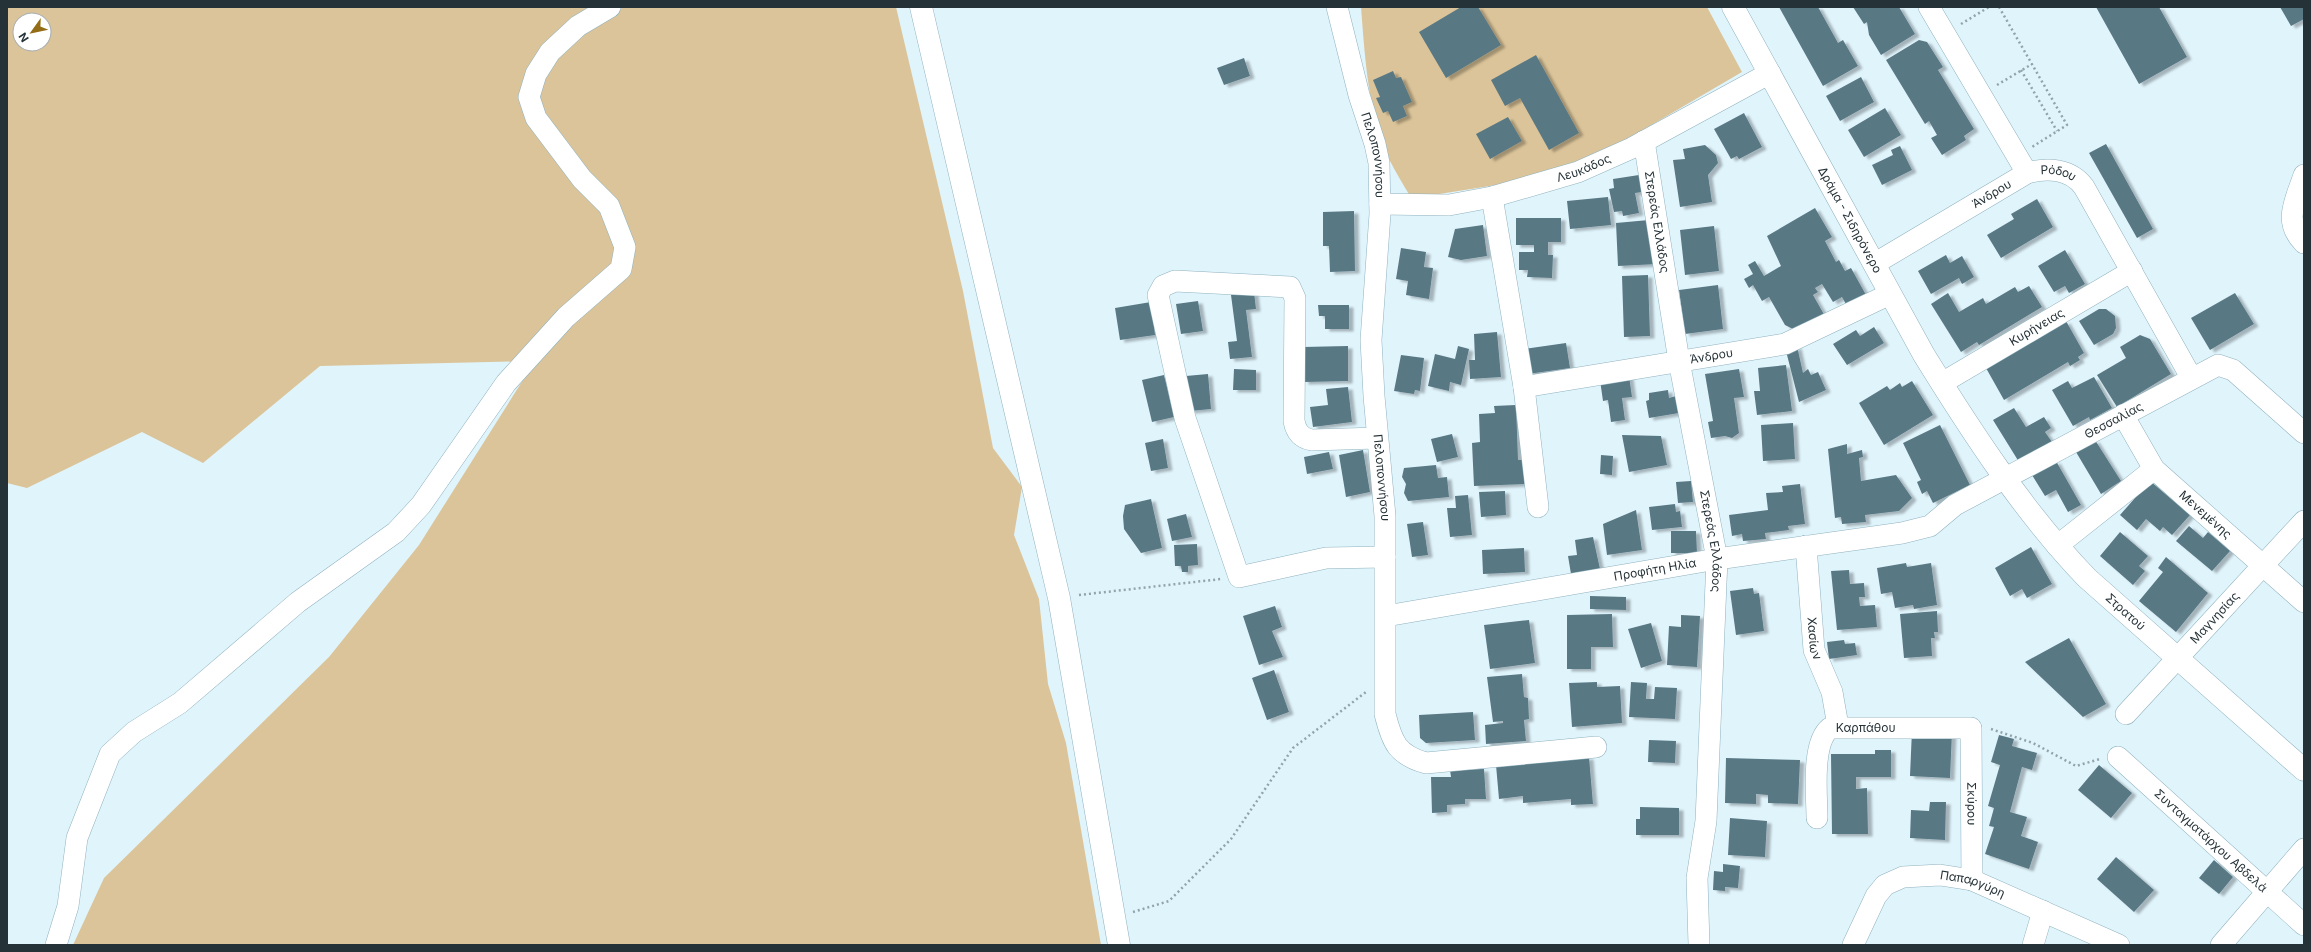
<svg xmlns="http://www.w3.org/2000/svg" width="2311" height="952" viewBox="0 0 2311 952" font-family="Inter,sans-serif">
  <defs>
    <filter id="shadow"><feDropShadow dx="4.5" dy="2.5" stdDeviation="1" flood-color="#0004"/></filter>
  </defs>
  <rect width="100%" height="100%" fill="#e0f4fc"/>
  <path fill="#dbc499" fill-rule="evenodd" d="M7 7H896L963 291 993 448 1022 487 1014 535 1039 599 1048 684 1066 743 1101 945H73L104 878 329 657 419 545 535 361 320 366 203 463 142 432 27 488 7 483ZM20 20H44V44H20Z
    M1361 7H1707L1742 72 1607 151 1515 182 1433 195 1410 196C1403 184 1396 173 1390 161 1368 114 1365 58 1361 7Z"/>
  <path fill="#597884" filter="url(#shadow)" d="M1461 7H1478L1501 45 1446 78 1419 32Z
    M1779 7H1818L1838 43 1843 40 1858 66 1823 86Z
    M1853 7H1899L1915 34 1881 55 1869 35 1867 22 1864 24Z
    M2096 7H2159L2187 57 2139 84Z
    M2280 7H2304V19L2291 26Z
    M1919 40 1927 42 1943 67 1938 70 1974 129 1964 136 1966 140 1942 155 1931 138 1937 135 1929 121 1925 124 1886 60Z
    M1536 55 1579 133 1549 150 1520 98 1505 106 1491 80Z
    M1244 58 1250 76 1224 85 1217 68Z
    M1393 71 1396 78 1401 77 1412 102 1403 106 1407 116 1393 122 1388 111 1383 113 1376 98 1380 97 1373 80Z
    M1861 77 1874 102 1840 121 1826 96Z
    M1885 108 1901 135 1864 157 1848 130Z
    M1744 113 1762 147 1739 159 1737 156 1731 159 1714 129Z
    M1508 117 1522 141 1490 159 1476 134Z
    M2106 144 2153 229 2137 238 2089 153Z
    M1705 145 1716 155 1718 163 1708 175 1712 202 1680 207 1673 160 1685 159 1683 149Z
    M1900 146 1912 170 1882 185 1872 165 1893 155 1891 150Z
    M1639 175 1642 192 1635 193 1639 213 1623 216 1622 211 1614 212 1609 189 1614 188 1613 179Z
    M1608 197 1611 225 1570 229 1567 201Z
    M2037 199 2053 227 2001 258 1987 235 2014 219 2011 214Z
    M1815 208 1832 237 1825 241 1836 262 1839 260 1845 271 1851 268 1866 295 1847 306 1842 297 1833 302 1822 284 1815 288 1818 292 1813 295 1826 318 1795 330 1785 325 1769 297 1762 301 1753 285 1749 288 1744 279 1753 274 1748 265 1755 261 1764 276 1781 266 1767 236Z
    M1354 211 1355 271 1330 272 1329 246H1323V212Z
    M1516 218H1561V242H1548V255H1553L1552 278 1527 277 1528 270H1519V252H1534V245H1516Z
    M1649 220 1657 264 1618 266 1616 223Z
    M1483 225 1487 256 1461 260 1448 257 1455 229Z
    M1714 226 1719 271 1685 275 1680 230Z
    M1401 248 1426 252 1424 267 1433 268 1429 299 1406 295 1408 281 1396 279Z
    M2065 250 2085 284 2069 293 2065 286 2054 292 2038 266Z
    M1946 255 1950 263 1962 256 1974 277 1962 284 1959 278 1931 294 1918 271Z
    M1648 275 1650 336 1624 337 1622 276Z
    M1718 285 1723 329 1685 334 1679 290Z
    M2029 286 2042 307 1979 345 1977 342 1961 352 1931 304 1948 293 1959 312 1983 298 1986 304 2015 287 2018 292Z
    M1254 292 1256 309 1246 310 1252 357 1230 359 1228 342 1237 341 1231 295Z
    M2235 293 2254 324 2210 350 2191 318Z
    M1198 301 1203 331 1181 334 1176 304Z
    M1151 302 1155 335 1120 340 1115 308Z
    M1318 305H1349V329H1325V316H1319Z
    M2099 309H2106L2115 316 2116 328 2113 334 2094 345 2079 321Z
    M2066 321 2084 353 2078 357 2080 360 2070 366 2068 362 2004 400 1986 368Z
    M1874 327 1884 343 1847 365 1833 344 1856 330 1860 336Z
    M1497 332 1501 377 1470 379 1469 360H1475L1474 334Z
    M2140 335 2150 339 2171 374 2117 407 2097 375 2126 358 2120 347Z
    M1566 343 1570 368 1528 374 1524 349Z
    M1348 346V381L1304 382 1303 347Z
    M1458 346 1469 349 1461 385 1450 382 1449 391 1428 386 1435 354 1455 359Z
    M1797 346 1803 373 1808 369 1811 375 1818 372 1826 390 1799 402 1786 351Z
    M1401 355 1424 358 1420 391 1415 390 1414 394 1394 391Z
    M1786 365 1792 411 1757 415 1754 391H1760L1758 368Z
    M1234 369 1256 370V390H1233Z
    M1739 369 1744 397 1734 398 1739 433 1732 438 1725 436 1711 438 1708 422 1713 421 1705 374Z
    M1208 374 1211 409 1190 411 1186 376Z
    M1164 375 1174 417 1152 422 1142 380Z
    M1629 376 1632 397 1622 398 1625 420 1611 422 1608 400 1603 401 1600 380Z
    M2094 377 2112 408 2090 420 2089 417 2073 426 2052 390 2068 381 2072 388Z
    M1912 381 1933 415 1884 445 1859 403 1887 386 1890 390 1900 383 1902 387Z
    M1348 387 1352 422 1313 427 1310 407 1328 405 1326 389Z
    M1668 390 1669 398 1676 396 1679 413 1649 418 1646 401 1649 400V393Z
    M1516 405 1518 460H1527L1528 484 1474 486 1472 443 1480 442 1479 414 1495 413 1494 406Z
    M2014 408 2026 427 2044 417 2051 428 2045 432 2052 442 2019 462 1993 420Z
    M1793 423 1795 459 1763 461 1761 425Z
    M1940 425 1970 485 1933 503 1927 491 1922 494 1917 482 1921 480 1903 443Z
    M1452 434 1458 457 1437 462 1431 439Z
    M1622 435 1661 436 1667 465 1629 472Z
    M1163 439 1168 468 1151 471 1145 443Z
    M2095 440 2121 481 2101 494 2076 452Z
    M1847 444V454L1862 450 1863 457 1859 458 1861 481 1896 475 1912 498 1899 511 1865 515 1866 522 1842 524 1841 517 1835 518 1828 449Z
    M1363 450 1370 492 1346 497 1339 455Z
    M1329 452 1333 469 1307 474 1304 457Z
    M1601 455 1613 456 1612 475 1600 474Z
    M2056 461 2081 505 2068 512 2056 490 2045 496 2032 475Z
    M1436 465 1438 478 1447 477 1449 497 1408 501 1404 493 1406 484 1402 477 1404 468Z
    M1691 481 1693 502 1678 503 1676 482Z
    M2150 481 2190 515 2172 535 2163 527 2160 531 2146 519 2137 530 2120 515Z
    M1800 484 1805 524 1788 526 1789 530 1765 533 1766 539 1743 541 1742 534 1732 536 1729 515 1768 510 1766 493 1783 492 1782 486Z
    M1505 491 1506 515 1481 517 1479 492Z
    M1468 495 1472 535 1450 537 1447 508H1456L1455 496Z
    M1151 499 1162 548 1141 553 1124 529 1123 516 1125 505Z
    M1675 504 1676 512 1680 511 1682 527 1652 530 1649 507Z
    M1636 510 1642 550 1607 555 1603 524Z
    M1186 514 1192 537 1172 541 1167 519Z
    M1423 522 1428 555 1412 557 1407 524Z
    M2189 526 2203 538 2208 532 2230 551 2212 571 2176 541Z
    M1671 531H1696L1697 553H1671Z
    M2120 532 2148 556 2139 566 2145 571 2133 585 2100 556Z
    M1593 537 1600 569 1571 574 1568 556 1577 555 1575 540Z
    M1197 544 1198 565 1188 566V572H1182L1181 566H1175L1174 545Z
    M2031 547 2052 584 2027 598 2022 589 2010 596 1995 568Z
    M1524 548 1525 572 1483 574 1482 550Z
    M2166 557 2208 593 2176 632 2139 601 2163 572 2158 568Z
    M1906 563 1907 567 1931 563 1937 605 1914 609 1913 605 1895 608 1892 592 1881 594 1877 568Z
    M1849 570 1850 584 1864 583 1865 597H1859L1860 606 1875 605 1877 627 1837 630 1831 571Z
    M1753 588 1754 594 1759 593 1764 631 1736 635 1730 591Z
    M1590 596 1626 597V610L1590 609Z
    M1275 606 1282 627 1272 631 1283 657 1259 665 1243 616Z
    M1937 611 1938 632H1934L1935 638H1931L1932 656 1904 658 1900 614Z
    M1612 614 1613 647H1591V669H1567V615Z
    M1681 615 1700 616 1697 667 1667 665 1669 626 1681 627Z
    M1529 620 1535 663 1490 669 1484 625Z
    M1651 623 1662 661 1641 668 1628 629Z
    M2069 638 2106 704 2083 717 2025 662Z
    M1844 640 1845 644 1855 643 1857 655 1829 659 1827 642Z
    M1274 670 1289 712 1267 720 1252 678Z
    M1522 674 1524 697 1528 698 1529 719 1524 720 1526 741 1486 744 1485 725 1503 723V721L1493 722 1487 677Z
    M1597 682V687L1620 686 1622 723 1572 727 1569 683Z
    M1631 682 1647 683 1646 699H1654L1655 687 1677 688 1675 719 1629 717Z
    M1473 712 1475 740 1426 743 1420 738 1419 715Z
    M1912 730 1952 732 1950 778 1910 776Z
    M1999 735 2014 739 2012 746 2037 753 2032 770 2022 767 2010 812 2027 817 2021 836 2038 842 2029 869 1985 854 1994 827 1989 826 1994 808 1988 806 2000 765 1991 762Z
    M1649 740 1676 741 1675 763 1648 762Z
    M1875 750H1891V777H1856V789L1867 788 1868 834H1832L1831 754H1875Z
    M1589 757 1593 804 1571 805V799L1523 803V796L1499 799 1496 765Z
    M1726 758 1800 760 1798 804 1768 803V795L1756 794V804L1725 803Z
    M2099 765 2132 793 2111 818 2078 790Z
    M1484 769 1486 799H1465V804L1447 805V812L1432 813 1431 777H1451L1450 770Z
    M1930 802H1946L1945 840 1910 838 1911 810 1929 811Z
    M1640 807 1679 808V835H1636V819H1640Z
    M1730 818 1767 821 1765 857 1728 855Z
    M2116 857 2154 890 2134 912 2097 879Z
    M2214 860 2233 877 2219 894 2199 878Z
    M1723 864 1740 866 1738 888 1725 887V891L1713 890 1714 871 1723 872Z"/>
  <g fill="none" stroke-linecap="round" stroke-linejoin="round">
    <defs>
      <g id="street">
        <path id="s1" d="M1337 7 1359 95 1375 144 1379 163 1380 214 1371 340 1374 396 1385 516V714C1392 742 1397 755 1426 763L1596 747"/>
        <path d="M1929 7 2027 173"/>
        <path id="s2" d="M1644 141 1679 361 1717 559 1706 821 1697 878 1699 945"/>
        <path d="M2304 175C2296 200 2282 221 2304 243"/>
        <path d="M1492 197 1524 387 1538 507"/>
        <path id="s3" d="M1380 204 1449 205 1492 197 1578 172 1632 148 1770 73"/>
        <path id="s4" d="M1874 264 2027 173C2048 167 2071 169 2084 187L2191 377"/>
        <path id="s5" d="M1942 383 2132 271"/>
        <path id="s6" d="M1524 387 1785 344 1890 294"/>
        <path id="s7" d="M2123 415 2154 469 2304 602"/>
        <path d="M1377 438 1312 440C1301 438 1296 432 1294 421L1295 298 1290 287 1175 281 1163 286 1158 295 1185 418 1239 577 1326 558 1385 557"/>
        <path id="s8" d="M1806 546 1814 650 1832 692 1838 726"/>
        <path d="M2057 546 2154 469"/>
        <path id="s9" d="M1386 616 1717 559 1902 533 1930 526 1955 505 2218 365 2233 370 2304 433"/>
        <path id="s10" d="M2126 714 2304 521"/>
        <path id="s11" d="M2118 757 2304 925"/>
        <path id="s12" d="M1817 818C1817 796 1811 743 1830 728H1971L1972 880"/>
        <path d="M56 945 68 906 77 838 110 754 134 732 180 703 298 602 396 532 421 505 506 383 566 317 621 269 625 247 609 206 582 179 536 118 529 97 536 74 550 52 578 26 610 7"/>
        <path id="s13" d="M1853 945 1876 896 1885 885 1903 877 1940 875 1972 880 2119 945"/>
        <path d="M2033 945 2043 911"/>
        <path d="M2221 945 2304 849"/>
      </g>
      <g id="secondary">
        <path d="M921 7 1059 598 1119 945"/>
        <path id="s14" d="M1733 7 1924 355C1971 431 2025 514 2087 578L2304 770"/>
      </g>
    </defs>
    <use href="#street" stroke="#90b2be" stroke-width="22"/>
    <use href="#secondary" stroke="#90b2be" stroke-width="23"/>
    <path stroke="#92a4aa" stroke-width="2.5" stroke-dasharray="2 3" stroke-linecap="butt" d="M1999 7 2067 125 2032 147
      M1961 24 1989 7
      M2021 70 2057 131
      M1997 85 2032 64
      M1079 595 1221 579
      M1991 729 2033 743 2076 766 2100 759
      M1133 912 1169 901 1231 839 1293 748 1366 692"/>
    <use href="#street" stroke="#fff" stroke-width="21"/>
    <use href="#secondary" stroke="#fff" stroke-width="22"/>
  </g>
  <g text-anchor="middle" stroke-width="4" stroke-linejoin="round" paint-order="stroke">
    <g font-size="12" fill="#253237" stroke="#fff">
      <text dy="4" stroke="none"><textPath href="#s1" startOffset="153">Πελοποννήσου</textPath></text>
      <text dy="4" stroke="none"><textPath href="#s3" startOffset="209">Λευκάδος</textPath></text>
      <text dy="4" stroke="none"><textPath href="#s4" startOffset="210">Ρόδου</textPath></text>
      <text dy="4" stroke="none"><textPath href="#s4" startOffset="137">Άνδρου</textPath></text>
      <text dy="4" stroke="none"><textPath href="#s14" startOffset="243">Δράμα - Σιδηρόνερο</textPath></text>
      <text dy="4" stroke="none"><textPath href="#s2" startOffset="82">Στερεάς Ελλάδος</textPath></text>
      <text dy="4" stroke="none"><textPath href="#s5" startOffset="110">Κυρήνειας</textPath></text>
      <text dy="4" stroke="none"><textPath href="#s6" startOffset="190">Άνδρου</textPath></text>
      <text dy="4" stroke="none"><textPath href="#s9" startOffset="764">Θεσσαλίας</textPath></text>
      <text dy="4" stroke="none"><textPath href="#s1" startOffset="477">Πελοποννήσου</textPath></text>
      <text dy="4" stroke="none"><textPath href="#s7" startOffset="131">Μενεμένης</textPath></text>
      <text dy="4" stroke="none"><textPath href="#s2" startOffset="406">Στερεάς Ελλάδος</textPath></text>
      <text dy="4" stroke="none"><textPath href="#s9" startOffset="273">Προφήτη Ηλία</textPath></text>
      <text dy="4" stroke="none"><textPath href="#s14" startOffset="725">Στρατού</textPath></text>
      <text dy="4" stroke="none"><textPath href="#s10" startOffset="131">Μαγνησίας</textPath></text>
      <text dy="4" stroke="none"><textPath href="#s8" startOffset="93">Χασίων</textPath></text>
      <text dy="4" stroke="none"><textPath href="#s12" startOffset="129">Καρπάθου</textPath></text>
      <text dy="4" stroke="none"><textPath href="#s12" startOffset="310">Σκύρου</textPath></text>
      <text dy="4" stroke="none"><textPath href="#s11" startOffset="125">Συνταγματάρχου Αβδελά</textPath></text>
      <text dy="4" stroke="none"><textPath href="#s13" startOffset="159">Παπαργύρη</textPath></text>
    </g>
  </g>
  <rect width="2311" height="952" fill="none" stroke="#253237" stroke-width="16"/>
  <g transform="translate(32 32) rotate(237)"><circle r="19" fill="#ffffff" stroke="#a8adaf"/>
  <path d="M0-3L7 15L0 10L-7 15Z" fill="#936d15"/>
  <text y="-6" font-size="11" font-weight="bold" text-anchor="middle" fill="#253237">N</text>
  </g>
</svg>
